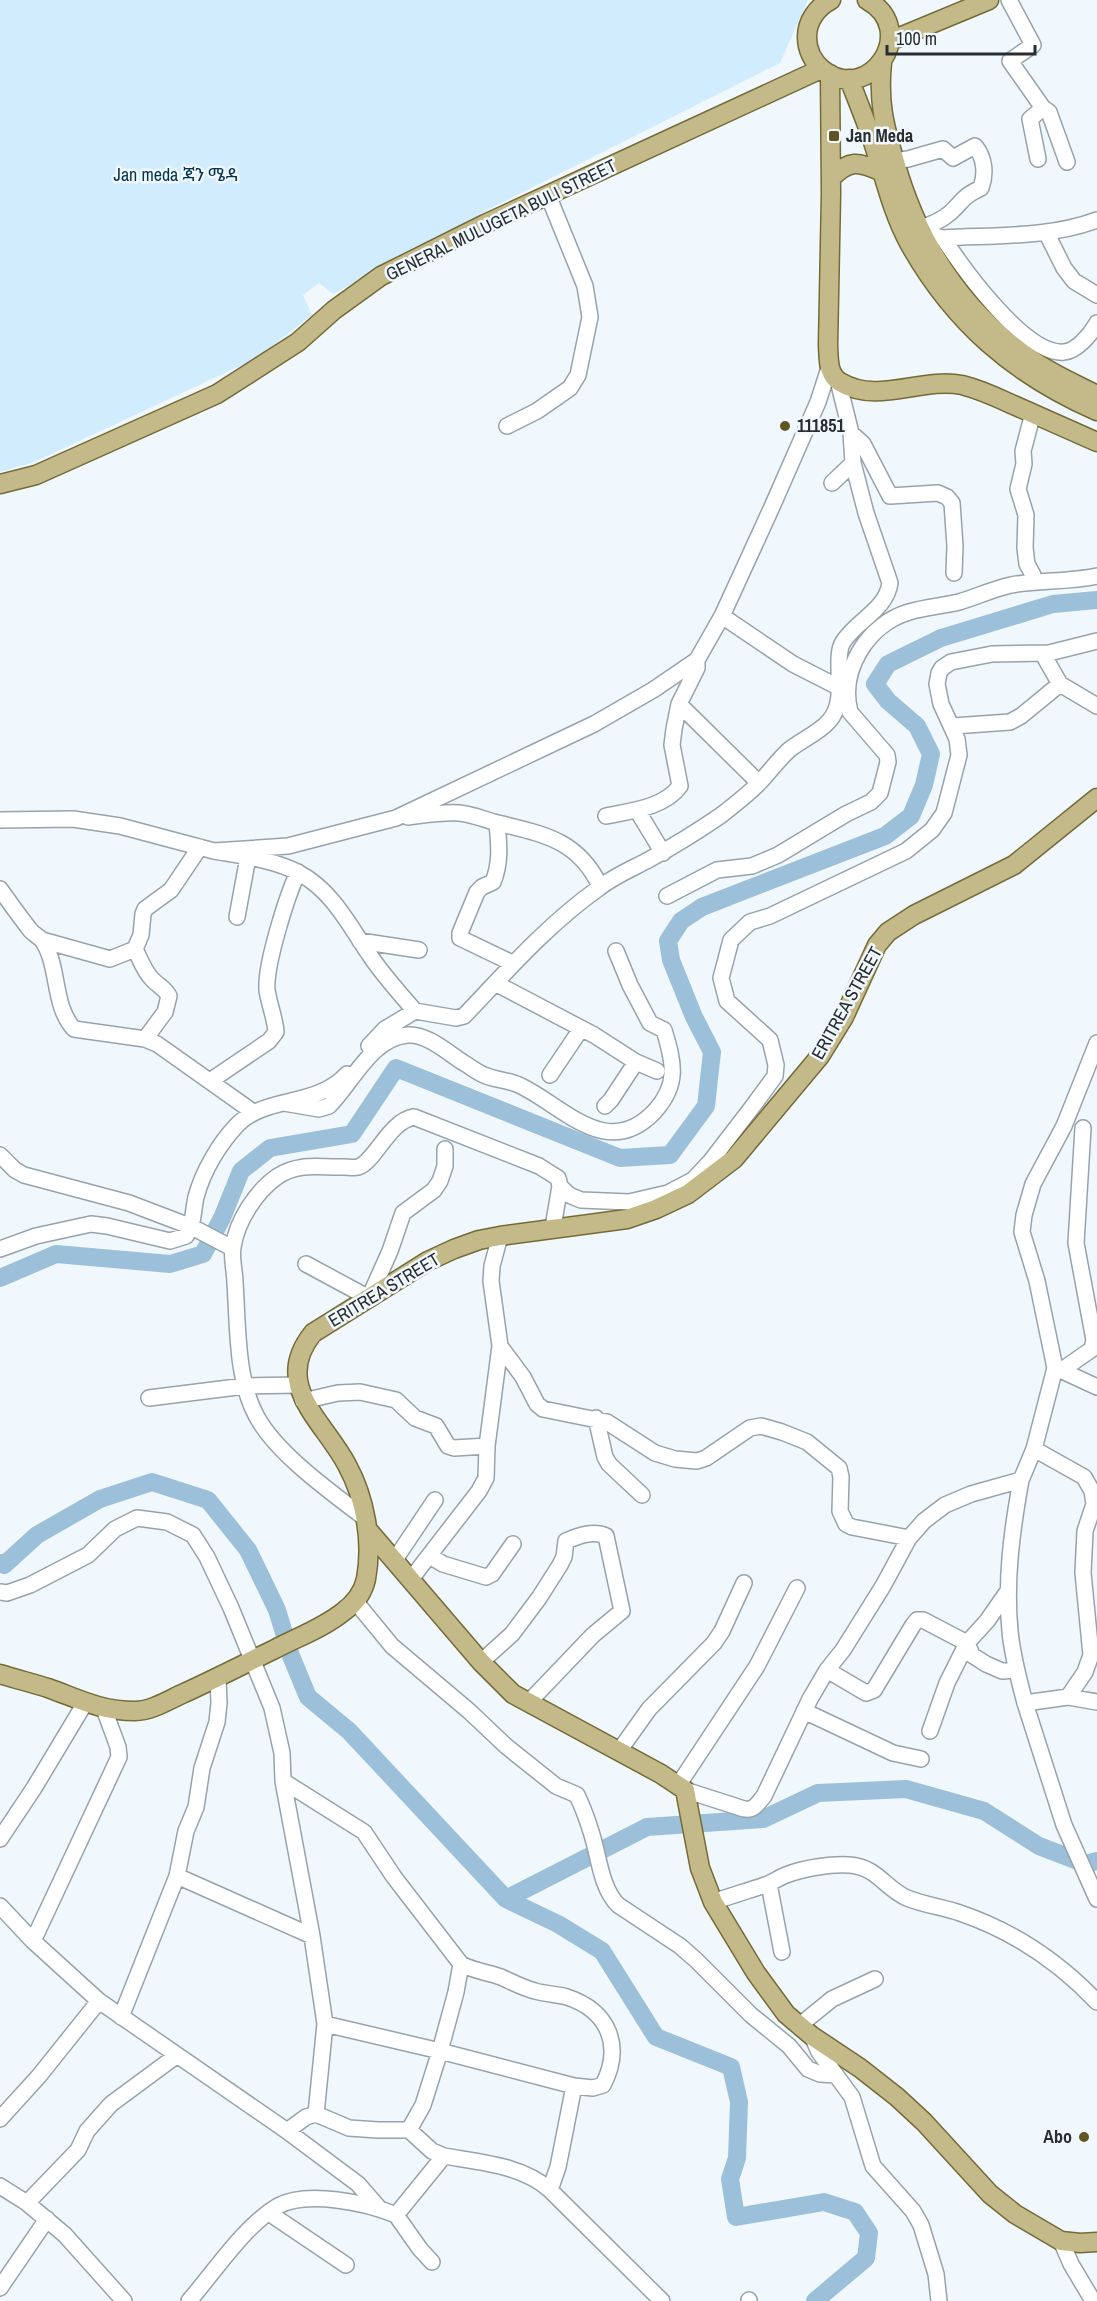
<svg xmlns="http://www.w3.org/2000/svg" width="1097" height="2301" viewBox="0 0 1097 2301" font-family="'Archivo Narrow','Noto Sans Ethiopic',sans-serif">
  <rect width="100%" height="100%" fill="#f0f8fd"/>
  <path fill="#d1ecfd" d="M0 0H808L780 63 495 206 333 294 319 283 303 295 312 315 255 359 34 462 0 472Z"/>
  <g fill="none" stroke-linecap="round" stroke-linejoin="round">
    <path stroke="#9cc0d9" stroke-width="18" d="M0 1278 56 1254 170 1264 203 1254 222 1218 241 1171 270 1148 352 1134 396 1068 620 1158 670 1155 706 1106 712 1052 694 1017 671 960 668 941 681 921 702 907 885 836 911 816 924 785 931 754 917 726 888 701 875 684 888 664 941 638 1053 604 1097 600
      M0 1563 4 1565 37 1535 100 1499 152 1482 208 1500 248 1550 277 1610 291 1656 308 1697 349 1731 506 1899 558 1924 602 1951 656 2037 731 2067 739 2102 737 2158 730 2179 736 2217 824 2202 855 2212 869 2233 866 2258 815 2301
      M506 1899 647 1827 763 1819 818 1793 906 1789 984 1811 1039 1846 1086 1864 1097 1861"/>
    <defs>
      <path id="minor" d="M1009 0 1033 45 1010 61 1043 108 1030 119 1038 159
        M1043 108 1049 112 1067 162
        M894 161 908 159 943 149 953 158 975 146C985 158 986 174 981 188 963 196 963 201 950 213 941 221 930 225 918 229
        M1046 232 1064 268 1074 281 1097 295
        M935 236 943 238C994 235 1049 238 1097 220
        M943 238C962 267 1025 356 1064 352 1077 351 1091 334 1097 323
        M1033 413 1023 451 1024 464 1018 489 1026 515 1025 548 1027 564 1033 575
        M507 426 537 411 570 388 578 375 590 317 585 286 548 195
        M851 433 863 444 890 496 938 493 947 497 952 503 955 546 954 573
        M832 483 853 463
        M722 616 793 664 840 688
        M1044 656 1060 684 1097 706
        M679 704 759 783
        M953 726 1010 722 1021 716 1060 684
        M637 810 663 853
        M606 816C630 811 664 808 680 786L672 745 674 729 679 704 697 668V660
        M408 817C425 815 441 812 459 813 471 814 483 819 494 822 541 834 577 838 600 886
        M0 820 73 819 120 826 214 851 288 846 396 818 594 724 653 690 697 660 722 616 771 509 818 402 829 368
        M497 823C499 844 501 863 493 882L482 887 477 892 460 933V938L512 963
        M214 851C242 856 275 860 299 873 333 891 350 927 371 957 384 976 400 994 415 1011L456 1018 464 1016C507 971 548 924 599 888 614 876 634 868 650 859 674 846 698 831 720 816 733 806 747 795 758 784 769 773 777 761 789 750 801 740 819 733 829 721 849 699 832 659 843 642 857 620 886 610 890 583L866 513 853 463 851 433 838 381
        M0 889C10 903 20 917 31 931 34 934 39 937 42 940 60 966 52 1005 74 1029L145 1039 157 1044 253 1112
        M667 896 717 870 752 866 778 855 846 814 871 802 880 793 888 762 887 755 850 712C839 670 868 624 909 612 925 607 943 606 959 602 976 597 993 589 1011 585 1039 580 1069 582 1097 576
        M237 917 248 857
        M42 940 110 959 135 949 141 935 143 914 145 909 171 890 200 847
        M360 941 419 950
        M135 949C140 959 144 971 152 979 158 986 164 987 169 996L165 1012 145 1039
        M495 983 594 1035 636 1062 657 1071
        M369 1046 385 1029 415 1011
        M550 1075 581 1029
        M210 1081 269 1041 276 1032C275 1018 269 1004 267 990 265 965 287 896 298 872
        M284 1103 319 1109 329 1106C352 1083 372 1037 408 1035 428 1034 448 1053 464 1063 471 1067 477 1072 484 1075 495 1080 508 1080 519 1085 564 1106 607 1162 655 1111 679 1084 674 1063 664 1030L650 1023 630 985 616 951
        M605 1106 611 1100 636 1062
        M0 1155 15 1170 24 1175 129 1203 192 1227 232 1248
        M560 1186 569 1195 581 1200 629 1202 668 1193 693 1180 710 1162 753 1106 775 1076 776 1065 770 1040 727 1001 721 978 731 940 750 922 770 916 906 851 932 830 944 813 959 755 957 739 941 704 937 684 939 673 942 668 951 662 992 654 1049 653 1097 641
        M0 1249 36 1236 91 1224 107 1226 170 1241 186 1236C194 1224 193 1210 196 1197 203 1171 219 1144 237 1125 266 1095 316 1108 347 1074
        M306 1264 369 1298 390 1251 403 1213 434 1190 440 1181 445 1166V1149
        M500 1346 523 1377 537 1404 543 1409 607 1422 655 1453 675 1459 697 1461 706 1458 750 1428 761 1426 782 1432 807 1442 839 1468 841 1477 840 1511 846 1524 852 1527 909 1538
        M1056 1368 1097 1387
        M1062 1370 1092 1349 1094 1340 1076 1243 1083 1128
        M149 1398 245 1386 298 1385
        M303 1401 338 1393 360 1392 396 1400 415 1418 436 1426 448 1446 454 1448 487 1446 486 1478 479 1491 411 1579
        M596 1418 605 1457 609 1464 642 1495
        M487 1446 500 1346 491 1281 492 1266 500 1236
        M1034 1449 1084 1477 1092 1491 1094 1504 1085 1531 1083 1573 1091 1655 1085 1672 1068 1697
        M1021 1480C1012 1530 1005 1580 1010 1631 1012 1655 1019 1680 1025 1703L1068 1697 1097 1702
        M366 1519C332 1493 277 1454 257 1417 236 1380 238 1325 235 1283 235 1272 231 1258 233 1247 237 1221 256 1191 278 1176 300 1162 320 1168 344 1167 348 1167 354 1168 358 1167 375 1162 389 1121 414 1117L539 1166 558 1178 560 1186 553 1227
        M430 1556 443 1564 486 1577 492 1574 513 1544
        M394 1561 435 1500
        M0 1592 7 1593 30 1585 88 1555 115 1529 137 1518 167 1522 193 1535 207 1557 231 1608 272 1708 282 1753 283 1781 312 1936 325 2024 316 2114 349 2128 378 2130H409L423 2105 440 2051 574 2086 558 2167 550 2190C522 2165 479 2162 444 2156L396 2215C367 2203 307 2190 278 2206 244 2226 215 2271 189 2301
        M355 1601 392 1646 469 1711 506 1746 556 1786 577 1795C583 1808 588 1821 592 1835 599 1857 601 1888 618 1905L680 1946 696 1960 751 2015 789 2046 808 2069 820 2074 836 2075
        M481 1662 512 1634 539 1598 560 1565 564 1557 566 1541C578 1536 593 1530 606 1536L622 1611 593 1635 528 1703
        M827 1670 866 1693 874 1690 913 1625 917 1620H923L967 1643 972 1655 986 1664 1002 1671 1016 1670
        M1025 1703 1064 1825 1097 1899
        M804 1711 893 1753 921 1759
        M930 1731 947 1683 967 1643 987 1621 1008 1591
        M619 1751 649 1709 714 1643 722 1631 744 1583
        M283 1781 364 1832 394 1877 461 1964 456 1992 440 2051 325 2024
        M679 1784 757 1666 797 1588
        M685 1790 744 1809C754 1811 758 1803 764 1796L810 1699 827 1670 843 1650 883 1586 909 1538 924 1521 945 1505 971 1494 1021 1480 1034 1449 1055 1368 1037 1281 1022 1232 1024 1215 1033 1184 1064 1126 1097 1043
        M0 1839 34 1788 85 1703
        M177 1876 312 1936
        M769 1884 782 1952
        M713 1902C730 1896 748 1891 765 1885 772 1883 778 1878 786 1875 804 1868 830 1864 849 1865 878 1867 884 1888 907 1898 924 1905 943 1907 960 1913 1013 1931 1058 1961 1097 2002
        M0 1906 33 1941 99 2001 287 2131
        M33 1941 119 1757 118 1747 104 1709
        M461 1964C474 1971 487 1972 501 1977 512 1982 523 1988 535 1991 545 1994 556 1994 567 1997 609 2011 623 2046 603 2085L593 2088 574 2086
        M121 2017 177 1876 186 1831 196 1807 202 1768 217 1722 219 1703 218 1678
        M800 2025 832 1999 875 1979
        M812 2036 819 2052 852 2097 873 2166 913 2211 921 2225 936 2274 939 2301
        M316 2114 306 2117 287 2131 358 2184 378 2207
        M0 2119 39 2076 99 2001
        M409 2130 432 2151 444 2156
        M0 2186 27 2203 65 2235 124 2301
        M550 2190 662 2301
        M27 2203 78 2150 87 2131 111 2104 176 2056
        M269 2213 346 2265
        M396 2215 420 2249 432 2262
        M1061 2241 1071 2264 1093 2301
        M0 2288 47 2219
        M749 2301V2300"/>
      <path id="major" d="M831 0C817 7 807 21 807 37 807 50 813 62 823 70 869 106 921 30 867 0
        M890 41 989 0
        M882 63C878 101 884 125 895 162 918 244 961 311 1032 360 1052 374 1075 384 1097 395
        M830 74 831 194 828 345C829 358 827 374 840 382 878 405 921 377 962 385 978 389 994 396 1009 403 1039 416 1068 429 1097 442
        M849 79C857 99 865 119 872 139 884 174 891 210 909 243 953 322 1014 375 1097 411
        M831 178C849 160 858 161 880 171
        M0 484 36 475 217 394 298 342 334 310 381 276 485 224 821 69
        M368 1530 481 1662 513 1694 661 1774 685 1790 700 1868 713 1902 756 1973 786 2014 812 2036 860 2068 897 2097 924 2122 990 2194 1015 2214 1061 2241 1080 2243 1097 2242
        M0 1674C16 1679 32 1683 48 1688 79 1699 100 1711 135 1711 151 1711 167 1701 182 1694 213 1680 244 1664 275 1649 298 1637 323 1628 343 1612 354 1604 363 1593 366 1579 373 1541 365 1498 347 1465 324 1421 271 1385 313 1333L428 1261 454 1249 479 1240 500 1236 627 1219 656 1209 688 1194 734 1159 820 1056 844 1017 877 945 888 932 914 915 1014 865 1097 798"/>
    </defs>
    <use href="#minor" stroke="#97a3ab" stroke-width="18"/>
    <use href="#major" stroke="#746b36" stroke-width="21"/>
    <use href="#minor" stroke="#fff" stroke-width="15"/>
    <use href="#major" stroke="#c4ba89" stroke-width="18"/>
  </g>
  <g fill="#615623" stroke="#f0f8fd" stroke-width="2">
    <rect x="828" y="130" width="12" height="12" rx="3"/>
    <circle cx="785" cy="426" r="6"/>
    <circle cx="1084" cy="2137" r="6"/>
  </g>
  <g text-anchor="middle" stroke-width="5" stroke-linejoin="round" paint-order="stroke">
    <g font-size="18" font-weight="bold" fill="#282d30" stroke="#f0f8fd" text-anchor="start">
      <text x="846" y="142">Jan Meda</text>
      <text x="797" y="432">111851</text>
      <text x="1072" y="2143" text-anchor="end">Abo</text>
    </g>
    <g font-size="18" fill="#02334c" stroke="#f0f8fd">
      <text x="176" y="181">Jan meda ጃን ሜዳ</text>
    </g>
    <g font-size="18" fill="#282d30" stroke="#f0f8fd">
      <text transform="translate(501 220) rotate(-26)" y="6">GENERAL MULUGETA BULI STREET</text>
      <text transform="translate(847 1003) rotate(-61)" y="6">ERITREA STREET</text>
      <text transform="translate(384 1290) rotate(-31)" y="6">ERITREA STREET</text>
    </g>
  </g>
  <path d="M887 45v9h148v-9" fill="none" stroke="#282d30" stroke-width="3"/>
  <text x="896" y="45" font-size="18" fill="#282d30" stroke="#f0f8fd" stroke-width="4.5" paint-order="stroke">100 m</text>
</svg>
